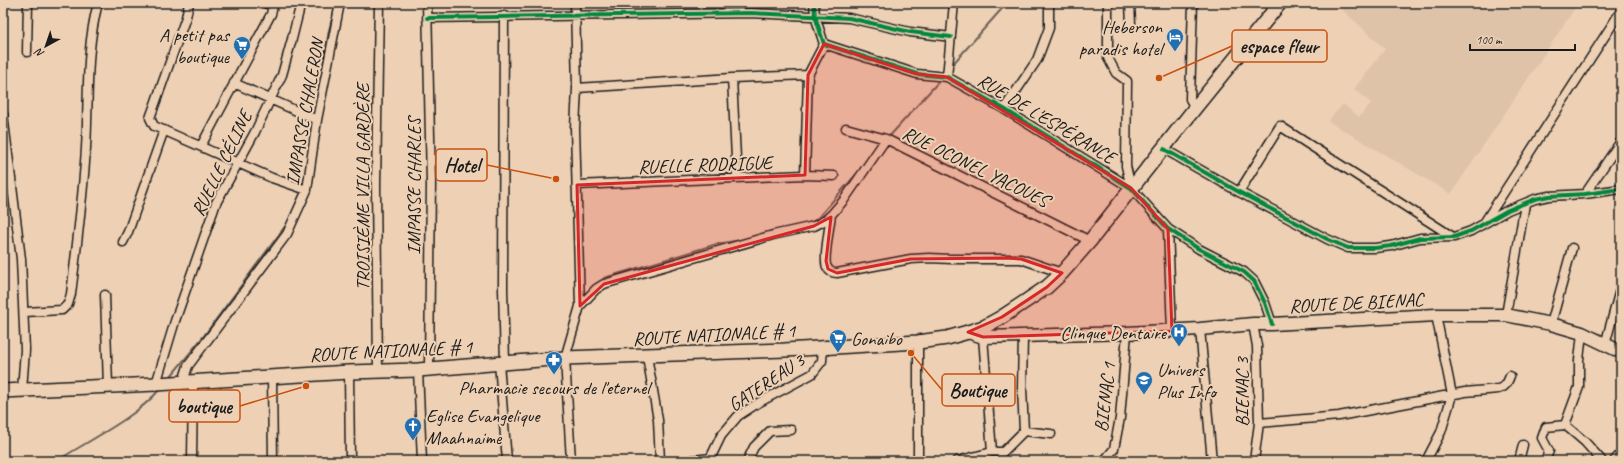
<svg xmlns="http://www.w3.org/2000/svg" width="1624" height="464" viewBox="0 0 1624 464" font-family="Caveat,sans-serif">
  <rect width="100%" height="100%" fill="#eed1b5"/>
  <filter id="ink" filterUnits="userSpaceOnUse"><feTurbulence type="fractalNoise" baseFrequency=".025" numOctaves="2"/><feDisplacementMap in="SourceGraphic" scale="8" xChannelSelector="R" yChannelSelector="G"/><feConvolveMatrix kernelMatrix="1 2 1 2 8 2 1 2 1" color-interpolation-filters="sRGB"/></filter>
  <g filter="url(#ink)">
    <path fill="#dec3a9" d="M1335 3H1567L1575 8 1451 194 1328 121 1343 104 1359 117 1371 103 1354 89 1385 49Z"/>
    <g fill="none" stroke-linecap="round" stroke-linejoin="round">
      <path stroke="#6c6156" stroke-width="2" d="M951 66 1007 3
        M317 101 329 30 336 3
        M888 138 941 79
        M303 186 306 170
        M292 213 302 190
        M808 223 815 221 861 169
        M601 282 604 278 717 244 747 239
        M171 376 203 337 289 221
        M57 461C89 440 136 418 160 389"/>
      <defs>
        <path id="minor" d="M189 3 186 17 150 118 154 126 272 178 307 190
          M427 3 431 182 429 368
          M814 3 815 16 824 44 917 74 947 77 1004 109 1131 188 1168 229 1199 249 1244 272 1254 281 1265 303 1272 324
          M1108 3V58L1116 73 1127 81 1126 166 1131 188
          M1130 3 1131 24
          M1193 3 1190 99 1195 108
          M504 16 503 289 505 362
          M427 18 751 13 849 18 910 32 951 37
          M27 52 28 3
          M947 77 954 3
          M732 78 737 178
          M234 83 317 120
          M577 88 732 78 808 75
          M1004 109 1037 60 1049 28V3
          M3 114 21 259 25 350 22 390
          M846 128 886 139 1090 241
          M201 146 271 14 273 6 265 3
          M1164 149 1239 192 1327 239 1348 248H1375L1391 246 1420 238 1454 237 1471 231 1508 210 1535 199 1549 196 1585 194 1621 189
          M805 175 808 75 824 44
          M577 185 805 175 834 176
          M1239 192 1280 126 1453 237
          M1585 194 1621 141
          M831 215C830 224 823 261 827 267 829 272 833 273 837 273L911 259 929 258 951 259H1021L1062 273
          M1484 223 1621 11
          M1168 229 1172 331
          M123 242 128 232 164 130
          M105 295 108 386
          M580 306 596 289 604 284 773 235 814 226 824 221 831 215 844 200 886 139
          M25 312 62 310 68 304 71 294C77 245 83 197 86 148 89 98 85 52 98 3
          M1506 315 1525 204
          M1253 324 1257 346 1259 423 1254 461
          M1551 324 1572 248
          M1200 329 1212 461
          M1023 336 1022 388 1024 431
          M983 337 992 452
          M918 342V455
          M1605 345 1621 286
          M647 356 658 420 660 461
          M499 363 507 461
          M418 370 422 461
          M378 371 376 185 379 3
          M349 372 350 461
          M272 376 273 461
          M183 382 188 366 287 234 307 190 317 120 340 3
          M156 384 175 321 216 203 255 132 282 75 292 39 301 3
          M1259 423 1339 416 1465 392 1498 389C1506 387 1507 383 1510 376
          M1565 425 1579 387V360L1582 333
          M192 461 193 381
          M571 461 565 358 580 306 575 128 577 88 575 3
          M684 461 711 458
          M709 461 721 436 738 416 758 403 812 374 822 361 823 348
          M747 461 754 447 770 431 791 430
          M957 461 992 452H1003L1024 431 1051 434
          M1104 461 1114 449 1120 418 1127 333
          M1424 461 1427 459 1441 432 1452 395 1436 315
          M1519 461 1523 445
          M1545 461 1549 451 1542 438 1546 427 1565 425 1585 442 1602 461
          M1614 461 1621 453"/>
        <path id="secondary" d="M968 332 983 337 1127 333 1200 329 1253 324H1272L1436 315H1506L1551 324 1582 333 1621 352"/>
        <path id="primary" d="M3 391 156 384 349 372 418 370 565 358 785 350 918 342 947 338 968 332 984 327 1002 317 1047 287 1062 273 1090 241 1195 108 1280 3"/>
      </defs>
      <use href="#minor" stroke="#1c1c1c" stroke-width="11"/>
      <use href="#secondary" stroke="#1c1c1c" stroke-width="15"/>
      <use href="#primary" stroke="#1c1c1c" stroke-width="16"/>
      <use href="#minor" stroke="#eed1b5" stroke-width="8"/>
      <use href="#secondary" stroke="#eed1b5" stroke-width="12"/>
      <use href="#primary" stroke="#eed1b5" stroke-width="13"/>
      <defs>
        <path id="cycleway" d="M814 3 815 16 824 44 917 74 947 77 1004 109 1131 188 1168 229 1199 249 1244 272 1254 281 1265 303 1272 324
          M427 18 751 13 849 18 910 32 951 37
          M1164 149 1239 192 1327 239 1348 248H1375L1391 246 1420 238 1454 237 1471 231 1508 210 1535 199 1549 196 1585 194 1621 189"/>
      </defs>
      <use href="#cycleway" stroke="#eed1b5" stroke-width="6"/>
      <use href="#cycleway" stroke="#00873e" stroke-width="4"/>
    </g>
  </g>
  <path fill="#d62828" fill-opacity="0.2" stroke="#d62828" stroke-width="3" stroke-linejoin="round" d="M824 44 917 74 947 77 1131 188 1168 229 1172 331 983 337 968 332 1002 317 1047 287 1062 273 1021 259 1005 258 911 259 837 273 828 269 826 261 831 217 814 226 604 284 580 306 577 185 805 175 808 75Z"/>
  <defs>
    <symbol id="hotel-pin" viewBox="-11 -11 22 30"><path d="M0 17L-7.5 6A9.5 9.5 0 1 1 7.5 6Z" fill="#1f6fb2" stroke="#eed1b5"/><path d="M-6-4.5h1.5V1H6V5H4.5V3h-9V5H-6ZM-4 0a1.8 1.8 0 1 1 3.6 0ZM.5 0V-2.5h3Q6-2.5 6 0Z" fill="#fff"/></symbol>
    <symbol id="supermarket-pin" viewBox="-11 -11 22 30"><path d="M0 17L-7.5 6A9.5 9.5 0 1 1 7.5 6Z" fill="#1f6fb2" stroke="#eed1b5"/><path d="M-6-5.5h2.5l.6 2H6L4.5 2H-2.5L-4.4-4H-6ZM-1.5 3.2a1.3 1.3 0 1 0 .1 0ZM3 3.2a1.3 1.3 0 1 0 .1 0Z" fill="#fff"/></symbol>
    <symbol id="hospital-pin" viewBox="-11 -11 22 30"><path d="M0 17L-7.5 6A9.5 9.5 0 1 1 7.5 6Z" fill="#1f6fb2" stroke="#eed1b5"/><path d="M-5-5h3v3.5h4V-5h3V5h-3V1.5h-4V5h-3Z" fill="#fff"/></symbol>
    <symbol id="pharmacy-pin" viewBox="-11 -11 22 30"><path d="M0 17L-7.5 6A9.5 9.5 0 1 1 7.5 6Z" fill="#1f6fb2" stroke="#eed1b5"/><path d="M-2-6h4v4h4v4h-4v4h-4v-4h-4v-4h4Z" fill="#fff"/></symbol>
    <symbol id="university-pin" viewBox="-11 -11 22 30"><path d="M0 17L-7.5 6A9.5 9.5 0 1 1 7.5 6Z" fill="#1f6fb2" stroke="#eed1b5"/><path d="M0-5L7-2L0 1L-7-2ZM-4 1L0 2.5L4 1V4Q0 6-4 4Z" fill="#fff"/></symbol>
    <symbol id="church-pin" viewBox="-11 -11 22 30"><path d="M0 17L-7.5 6A9.5 9.5 0 1 1 7.5 6Z" fill="#1f6fb2" stroke="#eed1b5"/><path d="M-1.2-6h2.4v3.5h3.3v2.4h-3.3V6h-2.4V-.1h-3.3v-2.4h3.3Z" fill="#fff"/></symbol>
  </defs>
  <g fill-rule="evenodd">
    <use href="#hotel-pin" x="1165" y="27" width="20" height="27"/>
    <use href="#supermarket-pin" x="232" y="35" width="20" height="27"/>
    <use href="#hospital-pin" x="1169" y="322" width="20" height="27"/>
    <use href="#supermarket-pin" x="828" y="328" width="20" height="27"/>
    <use href="#pharmacy-pin" x="544" y="350" width="20" height="27"/>
    <use href="#university-pin" x="1134" y="370" width="20" height="27"/>
    <use href="#church-pin" x="403" y="416" width="20" height="27"/>
  </g>
  <g text-anchor="middle" stroke-width="4" stroke-linejoin="round" paint-order="stroke">
    <g font-size="19" fill="#1c1c1c" stroke="#eed1b5" text-anchor="end">
      <text x="1162" y="33">Heberson<tspan x="1162" dy="22">paradis hotel</tspan></text>
      <text x="229" y="41">A petit pas<tspan x="229" dy="22">boutique</tspan></text>
      <text x="1166" y="339">Clinque Dentaire</text>
      <text x="851" y="345" text-anchor="start">Gonaibo</text>
      <text x="1157" y="376" text-anchor="start">Univers<tspan x="1157" dy="22">Plus Info</tspan></text>
      <text x="554" y="394" text-anchor="middle">Pharmacie secours de l'eternel</text>
      <text x="426" y="422" text-anchor="start">Eglise Evangelique<tspan x="426" dy="22">Maahnaime</tspan></text>
    </g>
    <g font-size="19" fill="#1c1c1c" stroke="#eed1b5">
      <text transform="translate(304 112) rotate(-80)" y="7">IMPASSE CHALERON</text>
      <text transform="translate(1047 118) rotate(31)" y="7">RUE DE L'ESPÉRANCE</text>
      <text transform="translate(221 163) rotate(-64)" y="7">RUELLE CÉLINE</text>
      <text transform="translate(705 164) rotate(-2)" y="7">RUELLE RODRIGUE</text>
      <text transform="translate(976 166) rotate(26)" y="7">RUE OCONEL YACOUES</text>
      <text transform="translate(413 186) rotate(-90)" y="7">IMPASSE CHARLES</text>
      <text transform="translate(362 187) rotate(-90)" y="7">TROISIÈME VILLA GARDÈRE</text>
      <text transform="translate(1356 302) rotate(-3)" y="7">ROUTE DE BIENAC</text>
      <text transform="translate(714 334) rotate(-3)" y="7">ROUTE NATIONALE # 1</text>
      <text transform="translate(391 350) rotate(-3)" y="7">ROUTE NATIONALE # 1</text>
      <text transform="translate(766 382) rotate(-34)" y="7">GATEREAU 3</text>
      <text transform="translate(1241 392) rotate(-90)" y="7">BIENAC 3</text>
      <text transform="translate(1104 397) rotate(-83)" y="7">BIENAC 1</text>
    </g>
  </g>
  <path fill="none" stroke="#c9500e" stroke-width="1.5" d="M1159 78L1232 46M556 179L487 165M911 353L942 390M306 386L240 406"/>
  <g fill="#c9500e" stroke="#eed1b5" stroke-width="1.5">
    <circle cx="1159" cy="78" r="4"/>
    <circle cx="556" cy="179" r="4"/>
    <circle cx="911" cy="353" r="4"/>
    <circle cx="306" cy="386" r="4"/>
  </g>
  <g fill="#eed1b5" stroke="#c9500e" stroke-width="1.5">
    <rect x="1232" y="30" width="95" height="32" rx="4"/>
    <rect x="436" y="149" width="51" height="32" rx="4"/>
    <rect x="942" y="374" width="73" height="32" rx="4"/>
    <rect x="169" y="390" width="71" height="32" rx="4"/>
  </g>
  <g font-size="20" text-anchor="middle" font-weight="bold" fill="#1c1c1c">
    <text x="1279" y="53">espace fleur</text>
    <text x="462" y="172">Hotel</text>
    <text x="978" y="397">Boutique</text>
    <text x="204" y="413">boutique</text>
  </g>
  <rect width="1624" height="464" fill="none" stroke="#eed1b5" stroke-width="16"/>
  <rect x="8" y="8" width="1608" height="448" fill="none" stroke="#1c1c1c" stroke-width="1.5" filter="url(#ink)"/>
  <g transform="translate(46 46) rotate(220)" stroke="#eed1b5" stroke-width="3" paint-order="stroke">
  <path d="M0-3L7 15L0 10L-7 15Z" fill="#1c1c1c"/>
  <text y="-6" font-size="11" font-weight="bold" text-anchor="middle" fill="#1c1c1c">N</text>
  </g>
  <path d="M1470 44v6h105v-6" fill="none" stroke="#1c1c1c" stroke-width="2"/>
  <text x="1476" y="44" font-size="12" fill="#1c1c1c" stroke="#eed1b5" stroke-width="3" paint-order="stroke">100 m</text>
</svg>
